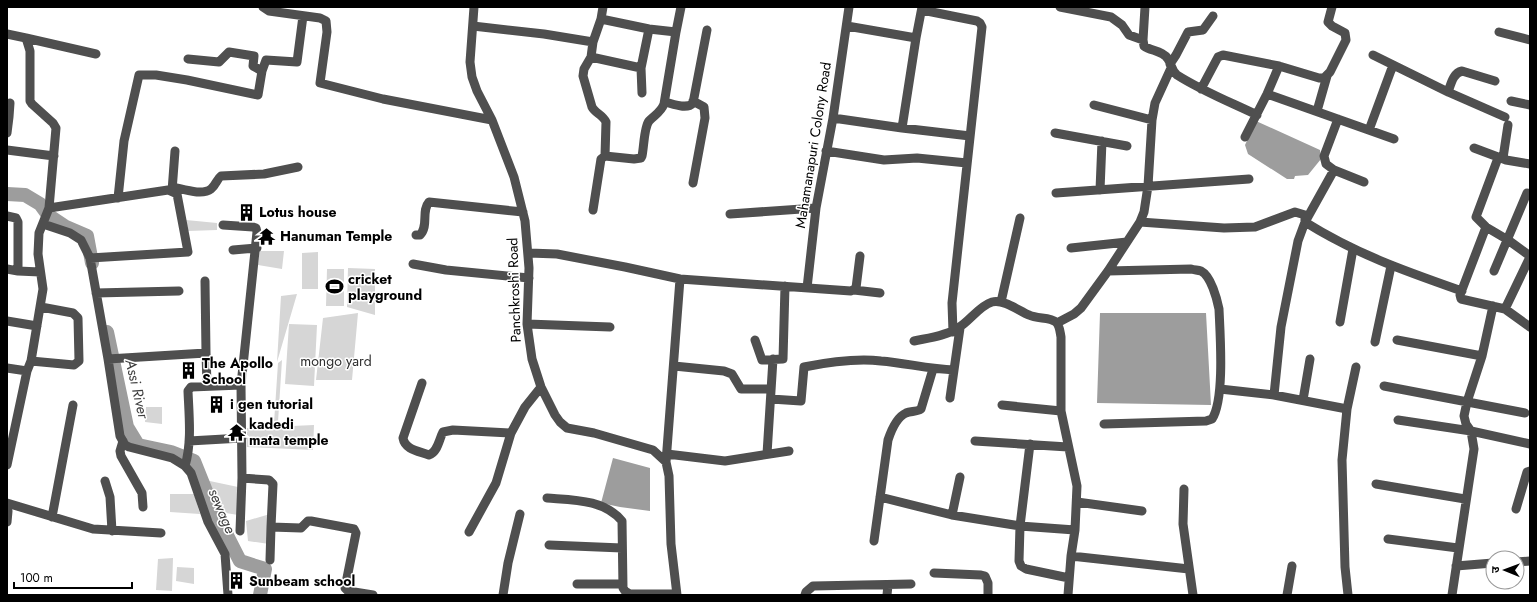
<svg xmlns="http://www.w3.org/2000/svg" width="1537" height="602" viewBox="0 0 1537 602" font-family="Jost,'Noto Sans Devanagari',sans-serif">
  <rect width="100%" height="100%" fill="#fff"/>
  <path fill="#d6d6d6" d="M186 220 217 223V230L188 231Z
    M259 251H284L282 269 258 265Z
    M318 252V289H302V253Z
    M348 268 375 269V315L347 307Z
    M327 269H344V306H326Z
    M297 294 277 362 281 296Z
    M358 313 352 380H316L323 318Z
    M289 324 317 325 314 386 285 384Z
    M282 360 278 422 274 423 278 363Z
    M146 407H162V424L145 422Z
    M314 425 313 450 247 447V428Z
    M205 480 238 487V515L220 512Z
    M170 494H194L200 514 170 512Z
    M270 514 269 544 248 541 246 521Z
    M173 558 172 591 156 590 158 559Z
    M177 567 194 568V584L176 581Z"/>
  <path fill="#9d9d9d" d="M1256 121 1320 150 1321 159 1308 175 1295 176 1294 179H1287L1248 154 1245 145Z
    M1100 313H1206L1211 405 1097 403Z
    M613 458 650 468V511L620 507 601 503Z"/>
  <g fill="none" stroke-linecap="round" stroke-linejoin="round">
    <path stroke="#9d9d9d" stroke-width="2.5" d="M201 488 224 542"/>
    <path stroke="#9d9d9d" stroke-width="14" d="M7 194 25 195 40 204 48 215 66 227 87 236 92 263
      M107 332 127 427 138 445 171 452 194 461 212 506 240 561 265 569 260 595"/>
    <path stroke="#4f4f4f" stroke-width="9" d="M263 7 269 11 320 18 326 21 327 32 320 83 383 99 492 120
      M474 7 470 62 472 77 477 91 492 120 514 177 525 221 529 268 527 324 532 359 541 387 555 415 560 422 567 428 594 433 653 450 666 462 669 476 671 544 677 595
      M603 7 601 19 593 42 591 57 584 69 583 76 592 107C595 113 603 115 606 122L605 156
      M1060 7 1111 17 1122 25 1129 35 1143 40
      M1145 7 1143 40 1144 46C1151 51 1163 51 1168 59 1172 65 1171 70 1177 75 1202 91 1230 102 1257 115
      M922 10 977 21 980 23 982 27 952 303 953 332
      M601 19 649 29 676 32
      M473 26 544 34 593 42
      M847 26 916 38
      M1499 32 1530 40
      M7 34 26 38 30 51V101L32 104 53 123 56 128 49 208
      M26 38 96 54
      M1373 55 1448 92 1505 117
      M591 57 641 68
      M188 59 219 62 229 52 254 56 253 66 262 71
      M1170 64 1176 55 1188 32 1203 30 1213 16
      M1201 89 1218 57 1223 55 1279 66 1319 78H1324L1330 72 1346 40 1345 33 1332 26 1328 22 1332 7
      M1448 92C1451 84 1453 73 1462 71L1495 81
      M642 93 641 68 649 29
      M1267 94 1394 139
      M693 101 704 107 705 118 693 183
      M1511 101 1530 105
      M665 102C673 104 687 110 693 103L707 30
      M1094 105 1152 120
      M1317 111 1327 76
      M7 116 9 117 10 103
      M833 118 902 128 970 136
      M1338 119 1324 156 1326 164 1334 170 1364 182
      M1508 125 1503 158H1498L1476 217 1486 227 1508 240 1530 256
      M902 128 916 38 922 7
      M1369 130 1393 65
      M7 133 9 117
      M1055 133 1127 146
      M1245 137 1267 94 1279 66
      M1474 148 1506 160 1530 164
      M7 150 54 156
      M826 151 884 160 917 158 967 163
      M172 187C183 189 202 196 211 189 216 185 217 179 221 176L264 174 298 167
      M1100 190 1102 141
      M172 191 175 151
      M1056 193 1249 179
      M118 198 124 141 139 75H156L187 80 258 95 262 71 266 60 297 62 303 16
      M593 210 601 159 605 156 634 159 641 158 642 156C644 147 644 127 649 121 655 115 661 112 664 104L676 32 681 7
      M730 214 816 208
      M7 216 16 218 18 222V271
      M1140 222 1224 228 1255 227 1295 212 1305 215V222
      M1305 222C1356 254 1405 271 1462 291
      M43 224 70 233 81 240 90 258 108 359 120 436 125 445 129 447 172 458 185 466 191 473 208 522 225 554 228 595
      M223 225 253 227 256 228 257 232 241 385 242 478 269 480 273 484 271 527 301 528 308 521H311L354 529 356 533 345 588 348 591 373 595
      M1486 227 1460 295 1461 299 1505 309 1530 327
      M416 235H420C429 226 421 211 429 202L523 212
      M1071 248 1127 242
      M233 250 257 248
      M529 253 557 254 625 267 680 279 851 291 856 288 860 256
      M413 264 446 270 529 278
      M7 269 18 271 40 272
      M1494 271 1527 193
      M807 288 816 208 833 118 849 7
      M854 290 880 293
      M96 293 179 291
      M1001 302 1020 218
      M1505 309 1530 257
      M7 321 37 326
      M1340 322 1353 249
      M1057 323 1074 314 1081 308 1108 271 1140 222 1144 212 1148 186 1152 120 1155 103 1171 68
      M527 324 610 327
      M755 340 762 360 783 359 785 286
      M1397 340 1482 356
      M914 341C928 338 946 336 958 328 970 321 979 306 992 302 1004 299 1019 311 1029 315 1037 319 1050 317 1056 322 1060 326 1060 332 1061 337V411L1077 486 1075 530 1071 556 1068 595
      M1375 342 1391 266
      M206 353 207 385
      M108 359 206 353 205 281
      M31 361 74 365 79 361 78 318 73 313 41 307
      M674 366 724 371 732 374 741 389H771
      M7 368 27 371
      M422 383 403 438C405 450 419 451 429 455 438 452 439 439 443 432L453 430 511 433
      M1384 386 1525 413
      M1220 389 1274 395 1347 409
      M1274 395 1281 327 1298 241 1305 222 1334 170
      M950 398 960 328
      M771 399 801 401 804 367C829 362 855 358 881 361 905 363 929 369 954 370
      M1303 400 1310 359
      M1002 405 1061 411
      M1398 420 1471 431 1530 444
      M1104 424 1206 421 1212 419C1225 399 1220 334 1219 309 1217 299 1211 276 1201 271 1198 270 1194 270 1191 269L1108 271
      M123 441 120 451 121 456 142 493 143 507
      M189 441 242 438
      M975 441 1068 447
      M1030 444 1020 526 1019 561 1021 566 1026 569 1069 578
      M667 454 725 461 789 451
      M767 454 773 359
      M666 462 680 279
      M7 465 27 371 31 361 43 289 38 254 39 233 49 208 168 190 177 194 188 252 90 258
      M185 466C192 442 189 416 188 391L191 387 241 385
      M105 481 110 497 112 531
      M1376 484 1465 499
      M1184 489 1183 524 1193 595
      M880 497 952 515 1020 526 1075 530
      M547 498C572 500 604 499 622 521L623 588 625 591 630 594H676
      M1077 502 1142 511
      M7 503 93 529 161 533
      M7 509 8 511 7 522
      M1516 509 1527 472 1530 471
      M952 515 960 477
      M52 517 73 405
      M240 531 242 478
      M469 532 496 483 511 433 525 407 541 387
      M1388 539 1458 548
      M874 541 888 440C891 431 897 417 906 413 911 411 917 412 921 409L933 369
      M549 545 622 548
      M1071 556 1189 569
      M270 560 271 527
      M1517 562 1530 561
      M1456 566 1493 563
      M934 573 981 575 985 576 988 583V595
      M577 584H623
      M503 595 508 563 520 514
      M805 595 806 592 813 586 911 584
      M887 595 888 585
      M1287 595 1292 566
      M1348 595 1345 567 1342 460 1347 409 1356 367
      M1452 595 1474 449 1471 431 1466 424 1464 416 1467 402 1482 356 1493 306"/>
  </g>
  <defs>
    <symbol id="building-bare" viewBox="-9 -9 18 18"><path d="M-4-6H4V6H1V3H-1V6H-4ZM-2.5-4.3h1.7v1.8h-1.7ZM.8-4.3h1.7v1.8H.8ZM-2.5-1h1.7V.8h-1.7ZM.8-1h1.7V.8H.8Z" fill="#000" stroke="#fff" stroke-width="2.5" paint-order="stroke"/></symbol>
    <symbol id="temple-bare" viewBox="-9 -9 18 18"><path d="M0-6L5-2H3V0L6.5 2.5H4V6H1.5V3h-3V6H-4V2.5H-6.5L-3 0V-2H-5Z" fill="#000" stroke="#fff" stroke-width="2.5" paint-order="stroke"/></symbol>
    <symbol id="stadium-bare" viewBox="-9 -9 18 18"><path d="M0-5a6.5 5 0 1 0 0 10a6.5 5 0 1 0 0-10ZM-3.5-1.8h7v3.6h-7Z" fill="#000" stroke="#fff" stroke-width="2.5" paint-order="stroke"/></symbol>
  </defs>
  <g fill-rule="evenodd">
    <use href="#building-bare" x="234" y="200" width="25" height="25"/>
    <use href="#temple-bare" x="254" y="224" width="25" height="25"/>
    <use href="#stadium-bare" x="322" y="274" width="25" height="25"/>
    <use href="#building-bare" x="176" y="358" width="25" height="25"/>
    <use href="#building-bare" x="204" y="392" width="25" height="25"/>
    <use href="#temple-bare" x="224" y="420" width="25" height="25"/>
    <use href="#building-bare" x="224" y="568" width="25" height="25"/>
  </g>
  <g text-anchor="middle" stroke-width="3" stroke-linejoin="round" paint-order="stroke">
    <g font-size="14" fill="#000" stroke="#fff">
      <text transform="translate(813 145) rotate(-81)" y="5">Mahamanapuri Colony Road</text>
      <text transform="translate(514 290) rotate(-92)" y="5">Panchkroshi Road</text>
    </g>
    <g font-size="14" font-weight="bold" fill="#000" stroke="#fff" text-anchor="start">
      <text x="259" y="217">Lotus house</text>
      <text x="280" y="241">Hanuman Temple</text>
      <text x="348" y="284">cricket<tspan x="348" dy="16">playground</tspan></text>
      <text x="202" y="368">The Apollo<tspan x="202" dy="16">School</tspan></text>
      <text x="230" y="409">i gen tutorial</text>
      <text x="249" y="429">kadedi<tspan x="249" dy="16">mata temple</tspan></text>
      <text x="249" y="586">Sunbeam school</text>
    </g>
    <g font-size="14" fill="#2d2d2d" stroke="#fff">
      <text x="336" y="366">mongo yard</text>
    </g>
    <g font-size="15" font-style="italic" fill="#3e3e3e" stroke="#fff">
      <text transform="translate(137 389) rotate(77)" y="5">Assi River</text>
      <text transform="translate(222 511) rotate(67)" y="5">sewage</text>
    </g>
  </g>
  <rect width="1537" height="602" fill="none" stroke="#000000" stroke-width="16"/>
  <g transform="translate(1505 570) rotate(271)"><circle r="19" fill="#ffffff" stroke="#999999"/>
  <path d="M0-3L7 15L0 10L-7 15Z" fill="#000000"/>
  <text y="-6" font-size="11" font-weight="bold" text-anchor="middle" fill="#000000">उ</text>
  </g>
  <path d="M14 582v6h118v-6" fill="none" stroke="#000000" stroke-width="2"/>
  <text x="20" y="582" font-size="12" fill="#000000" stroke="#ffffff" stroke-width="3" paint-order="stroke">100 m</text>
</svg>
